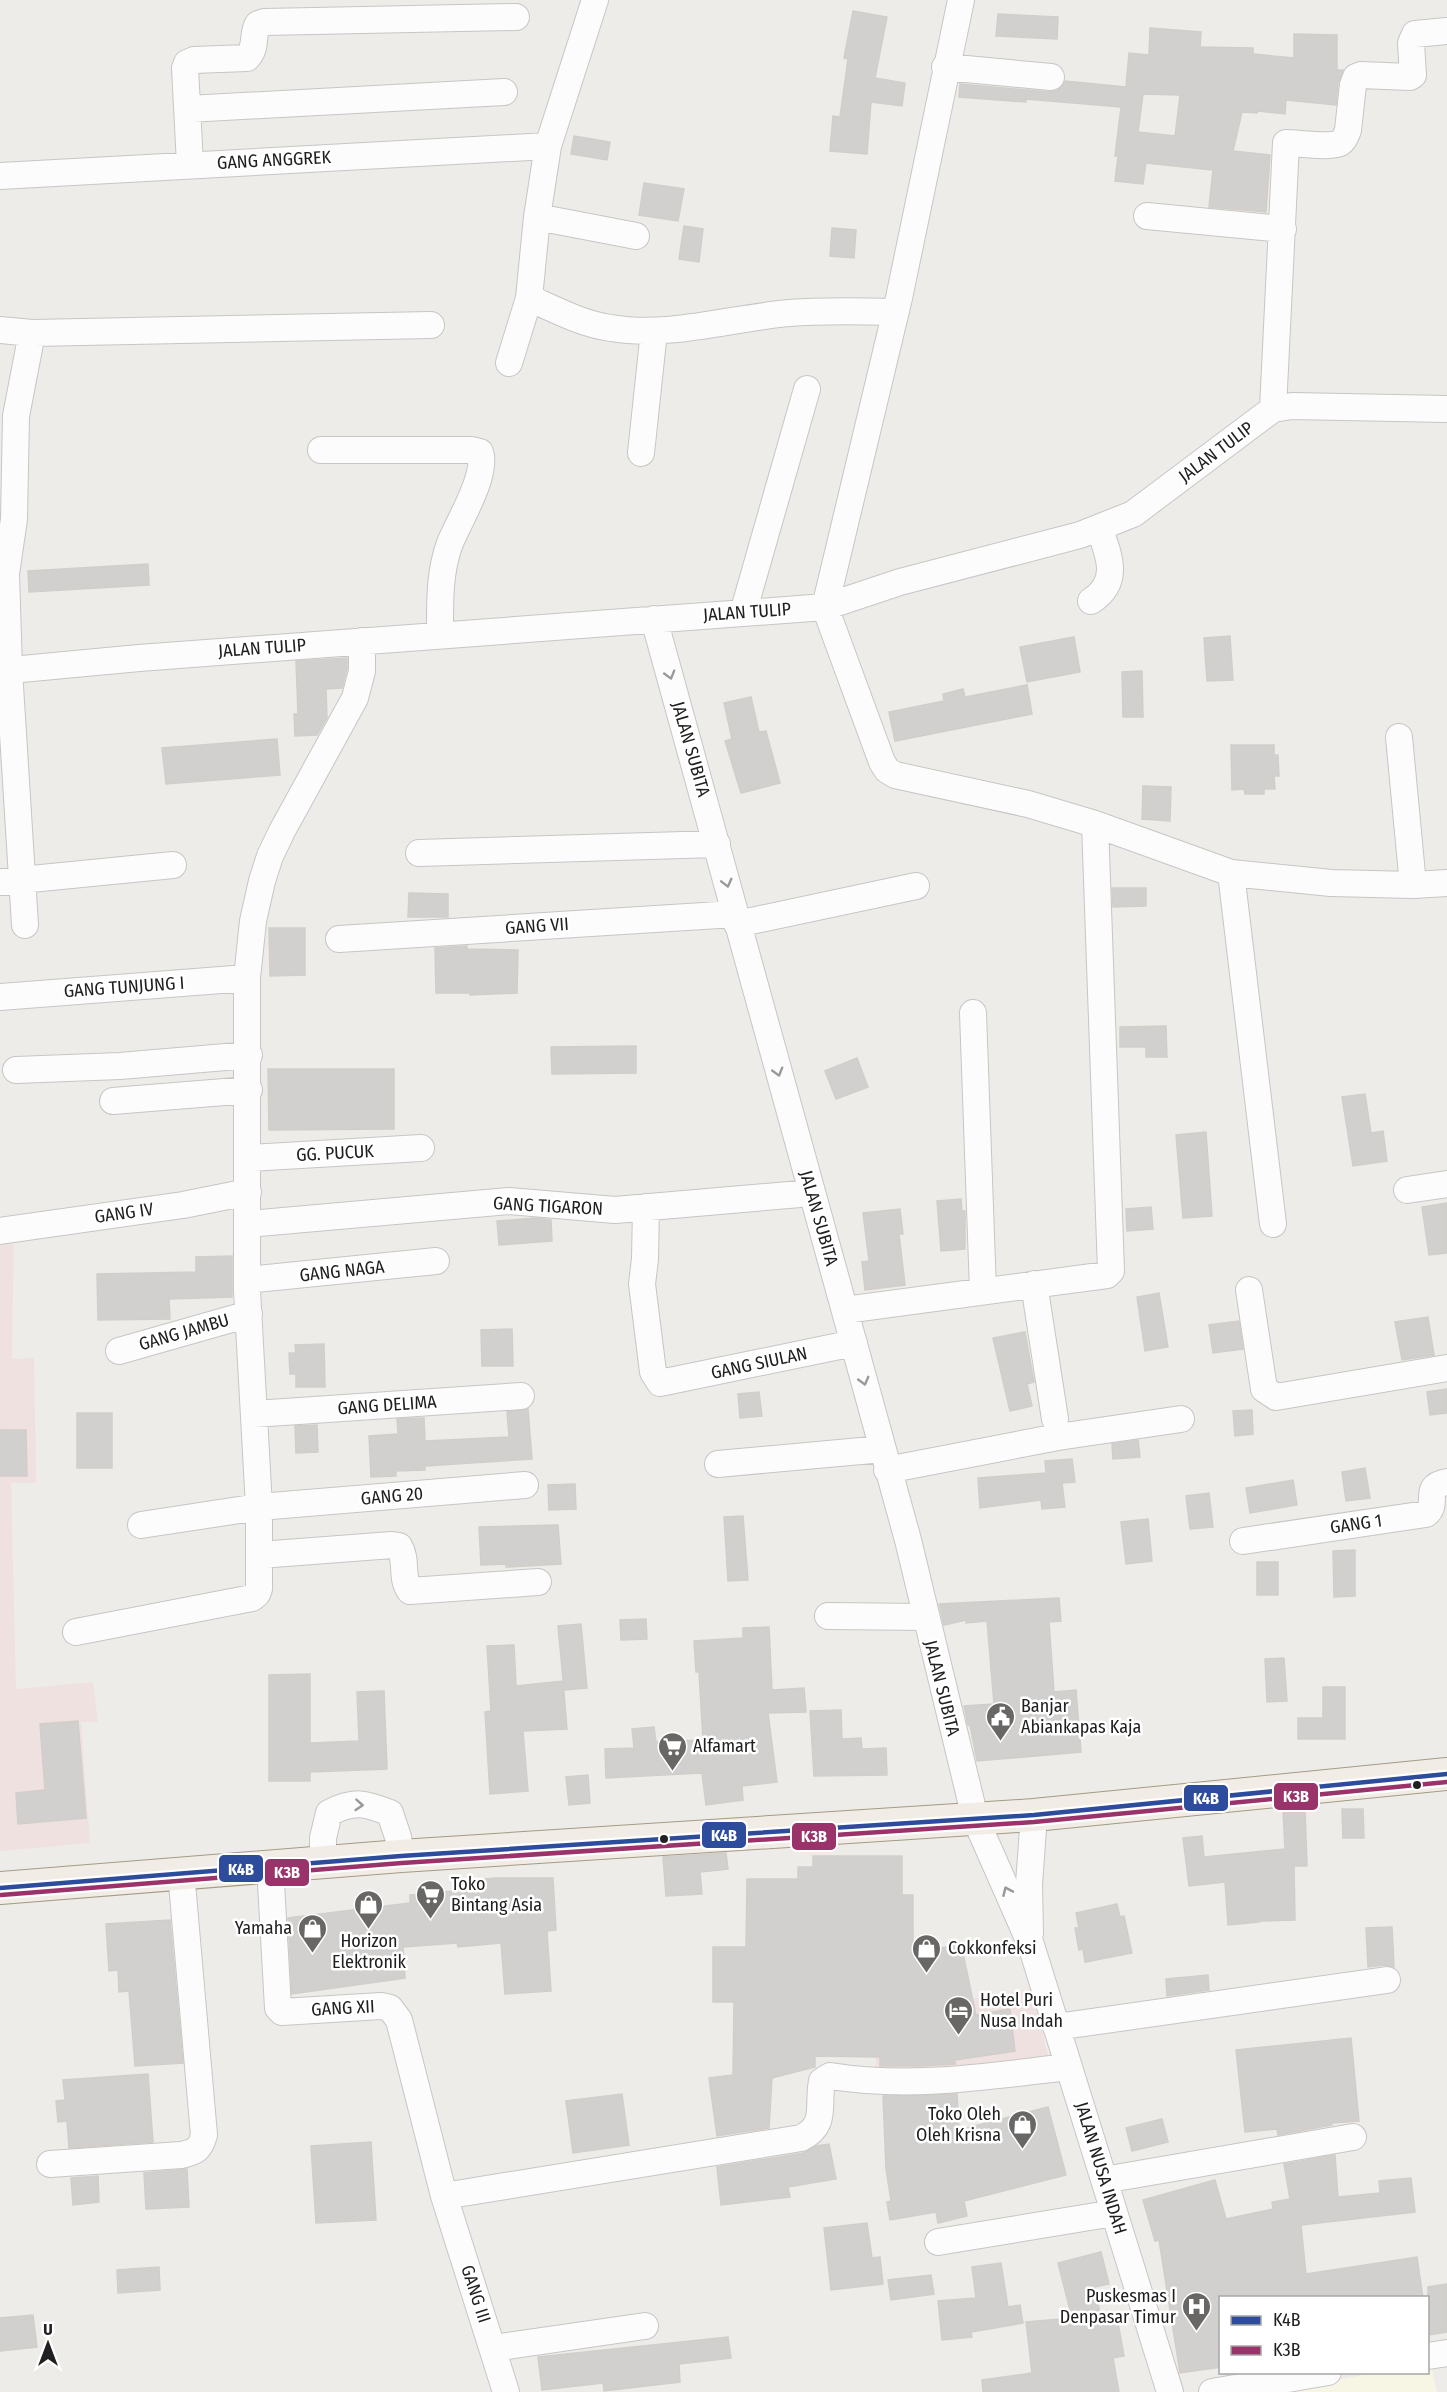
<svg xmlns="http://www.w3.org/2000/svg" width="1447" height="2392" viewBox="0 0 1447 2392" font-family="'Fira Sans Condensed',sans-serif">
  <rect width="100%" height="100%" fill="#eeece9"/>
  <path fill="#efe1df" d="M14 1218 12 1359 34 1358 36 1483H11L16 1689 93 1682 98 1722H81L90 1843 0 1851V1221Z
    M1031 1989 1049 2059 876 2078 875 2012 900 2011Z"/>
  <path fill="#f7f6e5" d="M1428 2362H1430L1437 2392H1272L1374 2373 1428 2372Z"/>
  <path fill="#d2d0ce" stroke="#d1ceca" stroke-width="1.5" fill-rule="evenodd" d="M853 11 887 17 875 78 905 83 902 106 871 102 867 154 830 151 833 116 840 117 848 59 844 58Z
    M998 14 1058 17 1057 39 996 36Z
    M1150 28 1201 32 1200 47 1253 48V54L1294 58V34L1337 35V70H1343L1338 83 1336 105 1286 100 1285 114 1258 111 1257 113 1242 112 1233 151 1270 155 1266 212 1209 207 1213 170 1146 163 1143 184 1115 181 1118 156H1115L1121 107 1026 99V102L959 97 960 84 1050 92 1058 90 1065 81 1126 87 1129 53 1149 55ZM1143 94 1180 95 1175 136 1138 132Z
    M574 136 610 142 607 160 571 154Z
    M644 183 684 189 678 221 639 215Z
    M684 226 703 229 699 262 679 259Z
    M832 228 856 230 854 258 830 256Z
    M148 564 149 585 29 592 28 571Z
    M1230 636 1233 680 1207 681 1204 638Z
    M1074 637 1080 672 1027 682 1020 647Z
    M347 658V669L342 688 326 689 327 718 317 735 295 736 294 714H298L296 661Z
    M1142 671 1143 717H1123L1122 672Z
    M1027 685 1032 714 895 741 889 712 944 701 943 694 963 689 965 697Z
    M751 697 759 732 766 731 780 783 741 793 725 741 732 739 724 703Z
    M277 739 280 775 166 784 162 748Z
    M1231 745H1274V755H1278L1279 776H1274L1275 789H1264V794H1245L1244 789 1232 790Z
    M1143 786 1171 787 1170 821 1142 819Z
    M1112 888H1146V906L1113 907Z
    M409 893 448 894V917H408Z
    M269 928H305V975L270 976Z
    M467 946V949L518 950 517 993 470 995V993H436L435 948Z
    M1166 1026 1167 1057H1146V1047H1120V1027Z
    M636 1046V1073L552 1074 551 1047Z
    M857 1058 868 1087 836 1099 825 1071Z
    M268 1069H394V1129L269 1130Z
    M1365 1094 1371 1133 1383 1131 1387 1161 1353 1166 1342 1097Z
    M1206 1132 1212 1216 1183 1218 1176 1135Z
    M961 1199 962 1211H965V1249L941 1251 937 1201Z
    M1447 1203V1253L1429 1255 1422 1207Z
    M1151 1207 1153 1229 1127 1231 1126 1209Z
    M900 1209 903 1234H899L905 1285 865 1290 862 1262 869 1261 863 1213Z
    M536 1218 551 1220 552 1241 499 1245 497 1221Z
    M232 1256V1297L169 1299 170 1319 98 1320 97 1274 196 1272V1257Z
    M1159 1293 1168 1347 1145 1351 1137 1297Z
    M1428 1317 1434 1355 1402 1360 1395 1322Z
    M1239 1321 1243 1349 1213 1353 1209 1325Z
    M512 1329 513 1366H482L481 1330Z
    M1025 1332 1034 1382 1027 1384 1032 1406 1010 1411 993 1338Z
    M324 1344 325 1387H296V1374H290L289 1353H296L295 1345Z
    M1447 1389V1413L1430 1415 1427 1392Z
    M759 1392 762 1416 740 1418 738 1394Z
    M528 1409 532 1459 425 1466V1470L396 1471V1476L371 1477 369 1436 398 1434 397 1419 424 1418 425 1441 509 1437 507 1412Z
    M1252 1410 1253 1434 1235 1436 1233 1411Z
    M77 1413H112V1468H77Z
    M317 1425 318 1452 296 1453 295 1426Z
    M0 1430H26L27 1476H0Z
    M1138 1440 1140 1457 1113 1459 1112 1444Z
    M1072 1459 1075 1482 1062 1483 1065 1507 1042 1509 1041 1500 980 1508 978 1478 1046 1473 1045 1461Z
    M1365 1468 1370 1498 1346 1501 1342 1472Z
    M1293 1480 1297 1505 1250 1513 1246 1488Z
    M575 1484 576 1509 549 1510 548 1485Z
    M1209 1493 1213 1527 1190 1529 1186 1496Z
    M743 1516 748 1580 728 1581 724 1517Z
    M1148 1519 1152 1561 1126 1564 1121 1522Z
    M558 1525 561 1564 506 1567V1564L481 1565 479 1527Z
    M1355 1550V1596L1334 1597 1333 1551Z
    M1257 1562H1278V1595H1257Z
    M1059 1598 1061 1621 1049 1622 1054 1692 1076 1690 1081 1752 977 1761 970 1725H968L964 1706 994 1704 987 1621 966 1623V1620L944 1625 939 1604Z
    M646 1619 647 1639 621 1640 620 1620Z
    M581 1624 587 1688 564 1690 558 1626Z
    M769 1627 772 1690 804 1688 806 1712 768 1713 777 1782 742 1786 743 1800 706 1805 702 1773 606 1778 605 1749 634 1748 632 1729 654 1727 656 1742 703 1740 699 1672H696L694 1641 743 1638V1628Z
    M514 1645 516 1686 563 1681 567 1729 523 1731 528 1791 490 1794 485 1712 491 1711 487 1646Z
    M1284 1658 1287 1701 1267 1702 1265 1659Z
    M310 1674V1743L359 1741 357 1692 384 1691 387 1769 310 1772V1781H269V1675Z
    M1323 1687H1345V1739H1298V1718H1323Z
    M841 1710 842 1739 861 1738 862 1749 886 1748 887 1775 814 1776 810 1711Z
    M78 1721 86 1818 18 1824 16 1793 45 1790 40 1724Z
    M588 1775 590 1803 569 1805 566 1777Z
    M1305 1809 1307 1866H1294L1295 1920 1259 1921V1922L1228 1925 1225 1882 1189 1886 1183 1838 1202 1836 1204 1857 1285 1849 1283 1810Z
    M1342 1809H1363L1364 1838H1343Z
    M726 1853 728 1869 700 1872 702 1894 666 1896 663 1857Z
    M813 1856H902V1895H913V1954L961 1944 976 2015 1010 2009 1015 2051 955 2060V2064L920 2066H880V2057L815 2056V2067L772 2078 769 2128 717 2136 709 2078 733 2075 734 2002H713V1947H746L747 1879H798V1867H813Z
    M496 1878H553L556 1930 547 1931 551 1991 505 1994 501 1943 458 1947 457 1943 403 1947 405 1978 292 1994 288 1918 410 1903V1895L453 1891V1882Z
    M1117 1904 1120 1917 1124 1916 1132 1953 1085 1962 1083 1949 1079 1950 1075 1928H1079L1076 1913Z
    M170 1920 183 2063 135 2066 129 1991 119 1992 118 1970 109 1971 106 1924Z
    M1392 1927 1394 1967 1385 1965 1368 1967 1366 1928Z
    M1208 1975 1209 1990 1167 1996 1166 1979Z
    M1351 2038 1359 2121 1332 2123V2125L1278 2135 1277 2129 1245 2132 1236 2050Z
    M148 2074 153 2142 69 2148 67 2121 58 2122 56 2101 65 2100 63 2080Z
    M622 2094 629 2145 573 2153 566 2101Z
    M957 2094 959 2130 1048 2107 1066 2175 964 2201 967 2216 938 2223 936 2212 890 2220 887 2202 891 2201 886 2169 883 2096Z
    M1162 2119 1168 2142 1132 2151 1126 2128Z
    M371 2142 376 2220 316 2223 311 2146Z
    M829 2144 836 2179 788 2187 790 2197 721 2205 717 2167 803 2153 816 2146Z
    M1335 2155 1338 2197 1380 2193 1379 2181 1411 2178 1415 2212 1301 2225 1306 2274 1417 2257 1423 2298H1221V2367L1180 2373 1159 2240 1155 2241 1143 2200 1215 2180 1226 2219 1273 2209 1272 2202 1290 2199 1284 2164Z
    M187 2169 189 2207 146 2209 144 2173Z
    M98 2176 99 2202 73 2205 71 2178Z
    M867 2223 872 2258 880 2257 883 2284 831 2290 824 2228Z
    M1101 2252 1109 2284 1095 2287 1102 2325 1118 2323 1124 2356 1113 2358 1119 2392H983L982 2380 1032 2373 1026 2322 1072 2318 1058 2263Z
    M1001 2263 1008 2307 1020 2305 1023 2323 971 2332 972 2337 942 2340 938 2301 976 2298 972 2267Z
    M159 2267 160 2290 118 2293 117 2270Z
    M931 2275 934 2294 891 2300 888 2280Z
    M1447 2284V2332L1428 2335V2287Z
    M33 2315 37 2347 0 2351V2318Z
    M728 2337 731 2358 679 2364 680 2382 604 2391 603 2383 542 2390 538 2357Z"/>
  <g fill="none" stroke-linecap="round" stroke-linejoin="round">
    <defs>
      <path id="minor" d="M961 0 899 298 825 607 882 762 887 770 895 775 1028 804 1095 824 1231 873 1331 883 1413 885 1447 883
        M945 67 1051 77
        M188 109 504 92
        M190 164 185 68 187 63 194 60 247 58C258 47 251 35 258 24L264 22 516 17
        M0 176 548 146
        M1147 216 1283 229
        M537 217 636 236
        M529 298C556 310 582 324 611 328 670 338 731 318 789 313 824 310 860 311 895 312
        M0 330 32 333
        M509 363 529 298 537 217 548 146 595 0
        M1273 409 1286 143C1298 143 1329 148 1340 143 1345 140 1346 135 1348 130L1353 85 1356 77 1361 75 1410 77 1413 75 1411 43 1415 34 1447 31
        M321 450H472L480 452C488 474 459 521 450 543 439 572 440 604 440 635
        M641 453 654 331
        M1091 601C1121 582 1109 555 1099 528
        M743 613 807 389
        M654 619 908 1540 975 1818 1031 1945 1170 2392
        M0 671 139 658 825 607 900 582 1080 535 1133 514 1273 409 1292 406 1447 409
        M1399 737 1413 885
        M419 853 717 844
        M1231 873 1273 1224
        M0 882 173 865
        M737 924 916 886
        M25 925 9 670 6 574 14 519 16 416 32 333 431 325
        M339 939 735 914
        M0 997 247 978
        M973 1013 983 1291
        M16 1070 120 1066 249 1055
        M113 1101 249 1090
        M248 1158 421 1148
        M1407 1190 1447 1184
        M646 1207 645 1259 642 1284 653 1372 660 1383 854 1343
        M248 1224 509 1201 615 1210 812 1193
        M0 1231 183 1205 248 1192
        M247 1280 436 1261
        M1034 1284 1055 1419
        M1249 1290 1264 1389 1276 1397 1447 1368
        M845 1310 1107 1275 1111 1271 1095 824
        M119 1351 249 1314
        M254 1414 521 1396
        M718 1464 883 1449
        M887 1470 1058 1437 1181 1419
        M141 1525 259 1507 525 1485
        M1243 1541 1426 1514C1440 1503 1421 1486 1447 1482
        M260 1555 392 1545 399 1546C408 1560 400 1578 410 1591L538 1582
        M828 1616 925 1617
        M76 1632 252 1598 257 1594 259 1589V1507L247 1290V978L253 921 262 881 270 856 282 831 355 698 362 671V641
        M323 1861V1838L329 1813C354 1800 365 1803 390 1813L398 1837 401 1856
        M270 1866 278 2008 282 2012 381 2006 390 2008 399 2020 444 2196 506 2392
        M1030 1933 1029 1884 1034 1815
        M1056 2027 1387 1980
        M50 2164 181 2155C195 2152 200 2150 204 2135L181 1872
        M1104 2180 1353 2137
        M444 2196 801 2138C828 2125 817 2105 822 2081L830 2076C913 2089 988 2076 1069 2067
        M938 2242 1114 2213
        M493 2348 645 2326
        M1428 2356 1447 2353
        M1212 2392 1328 2372"/>
      <path id="major" d="M0 1888 401 1856 1034 1815 1447 1774"/>
    </defs>
    <use href="#minor" stroke="#c7c6c5" stroke-width="28"/>
    <use href="#major" stroke="#a49a85" stroke-width="34"/>
    <use href="#minor" stroke="#fcfcfc" stroke-width="26"/>
    <use href="#major" stroke="#f1ece6" stroke-width="32"/>
    <defs>
      <path id="bus-1" d="M0 1888 401 1856 1034 1815 1447 1774"/>
      <path id="bus-2" d="M1 1895 402 1863 1034 1822 1447 1782"/>
    </defs>
    <use href="#bus-1" stroke="#fff" stroke-width="9"/>
    <use href="#bus-2" stroke="#fff" stroke-width="9"/>
    <use href="#bus-1" stroke="#2d4c9c" stroke-width="4.5"/>
    <use href="#bus-2" stroke="#9a336a" stroke-width="4.5"/>
  </g>
  <defs><path id="oneway-chevron" d="M-2-3.5L2.5 0L-2 3.5" fill="none" stroke-width="1.6" stroke-linecap="round" stroke-linejoin="round" transform="scale(1.5)"/></defs>
  <g stroke="#999">
    <use href="#oneway-chevron" transform="translate(670 675) rotate(74)"/>
    <use href="#oneway-chevron" transform="translate(727 883) rotate(76)"/>
    <use href="#oneway-chevron" transform="translate(778 1072) rotate(74)"/>
    <use href="#oneway-chevron" transform="translate(864 1381) rotate(75)"/>
    <use href="#oneway-chevron" transform="translate(359 1805) rotate(4)"/>
    <use href="#oneway-chevron" transform="translate(1007 1891) rotate(-114)"/>
  </g>
  <defs>
    <symbol id="civic-pin" viewBox="-11 -11 22 30"><path d="M0 17L-7.5 6A9.5 9.5 0 1 1 7.5 6Z" fill="#686766" stroke="#fff"/><path d="M-.6-6.5H3V-4.5H.6V-3L4-1V1h2V6H-6V1h2V-1L-.6-3ZM-1.2 2.5V6h2.4V2.5Z" fill="#fff"/></symbol>
    <symbol id="supermarket-pin" viewBox="-11 -11 22 30"><path d="M0 17L-7.5 6A9.5 9.5 0 1 1 7.5 6Z" fill="#686766" stroke="#fff"/><path d="M-6-5.5h2.5l.6 2H6L4.5 2H-2.5L-4.4-4H-6ZM-1.5 3.2a1.3 1.3 0 1 0 .1 0ZM3 3.2a1.3 1.3 0 1 0 .1 0Z" fill="#fff"/></symbol>
    <symbol id="shop-pin" viewBox="-11 -11 22 30"><path d="M0 17L-7.5 6A9.5 9.5 0 1 1 7.5 6Z" fill="#686766" stroke="#fff"/><path d="M-5-2.5h2.3a2.7 3.5 0 0 1 5.4 0H5L5.5 6h-11ZM-1.5-2.5h3a1.5 2.3 0 0 0-3 0Z" fill="#fff"/></symbol>
    <symbol id="hotel-pin" viewBox="-11 -11 22 30"><path d="M0 17L-7.5 6A9.5 9.5 0 1 1 7.5 6Z" fill="#686766" stroke="#fff"/><path d="M-6-4.5h1.5V1H6V5H4.5V3h-9V5H-6ZM-4 0a1.8 1.8 0 1 1 3.6 0ZM.5 0V-2.5h3Q6-2.5 6 0Z" fill="#fff"/></symbol>
    <symbol id="hospital-pin" viewBox="-11 -11 22 30"><path d="M0 17L-7.5 6A9.5 9.5 0 1 1 7.5 6Z" fill="#686766" stroke="#fff"/><path d="M-5-5h3v3.5h4V-5h3V5h-3V1.5h-4V5h-3Z" fill="#fff"/></symbol>
  </defs>
  <g fill-rule="evenodd">
    <use href="#civic-pin" x="984" y="1700" width="33" height="45"/>
    <use href="#supermarket-pin" x="656" y="1730" width="33" height="45"/>
    <use href="#supermarket-pin" x="414" y="1878" width="33" height="45"/>
    <use href="#shop-pin" x="352" y="1888" width="33" height="45"/>
    <use href="#shop-pin" x="296" y="1912" width="33" height="45"/>
    <use href="#shop-pin" x="910" y="1932" width="33" height="45"/>
    <use href="#hotel-pin" x="942" y="1994" width="33" height="45"/>
    <use href="#shop-pin" x="1006" y="2108" width="33" height="45"/>
    <use href="#hospital-pin" x="1180" y="2290" width="33" height="45"/>
  </g>
  <g fill="#202020" stroke="#fff" stroke-width="2">
    <circle cx="1417" cy="1785" r="5"/>
    <circle cx="664" cy="1839" r="5"/>
  </g>
  <g text-anchor="middle" stroke-width="5" stroke-linejoin="round" paint-order="stroke">
    <g font-size="18" fill="#202020" stroke="#fff">
      <text transform="translate(274 160) rotate(-3)" y="6">GANG ANGGREK</text>
      <text transform="translate(1216 452) rotate(-37)" y="6">JALAN TULIP</text>
      <text transform="translate(747 612) rotate(-4)" y="6">JALAN TULIP</text>
      <text transform="translate(262 648) rotate(-4)" y="6">JALAN TULIP</text>
      <text transform="translate(691 749) rotate(74)" y="6">JALAN SUBITA</text>
      <text transform="translate(537 926) rotate(-4)" y="6">GANG VII</text>
      <text transform="translate(124 987) rotate(-4)" y="6">GANG TUNJUNG I</text>
      <text transform="translate(335 1153) rotate(-3)" y="6">GG. PUCUK</text>
      <text transform="translate(548 1206) rotate(3)" y="6">GANG TIGARON</text>
      <text transform="translate(124 1213) rotate(-8)" y="6">GANG IV</text>
      <text transform="translate(819 1218) rotate(74)" y="6">JALAN SUBITA</text>
      <text transform="translate(342 1271) rotate(-6)" y="6">GANG NAGA</text>
      <text transform="translate(184 1332) rotate(-16)" y="6">GANG JAMBU</text>
      <text transform="translate(759 1363) rotate(-12)" y="6">GANG SIULAN</text>
      <text transform="translate(387 1405) rotate(-4)" y="6">GANG DELIMA</text>
      <text transform="translate(392 1496) rotate(-5)" y="6">GANG 20</text>
      <text transform="translate(1356 1524) rotate(-8)" y="6">GANG 1</text>
      <text transform="translate(942 1688) rotate(76)" y="6">JALAN SUBITA</text>
      <text transform="translate(343 2008) rotate(-3)" y="6">GANG XII</text>
      <text transform="translate(1101 2168) rotate(73)" y="6">JALAN NUSA INDAH</text>
      <text transform="translate(476 2294) rotate(72)" y="6">GANG III</text>
    </g>
    <g font-size="18" fill="#202020" stroke="#fff" text-anchor="start">
      <text x="1021" y="1712">Banjar<tspan x="1021" dy="21">Abiankapas Kaja</tspan></text>
      <text x="693" y="1752">Alfamart</text>
      <text x="451" y="1890">Toko<tspan x="451" dy="21">Bintang Asia</tspan></text>
      <text x="292" y="1934" text-anchor="end">Yamaha</text>
      <text x="369" y="1947" text-anchor="middle">Horizon<tspan x="369" dy="21">Elektronik</tspan></text>
      <text x="948" y="1954">Cokkonfeksi</text>
      <text x="980" y="2006">Hotel Puri<tspan x="980" dy="21">Nusa Indah</tspan></text>
      <text x="1001" y="2120" text-anchor="end">Toko Oleh<tspan x="1001" dy="21">Oleh Krisna</tspan></text>
      <text x="1176" y="2302" text-anchor="end">Puskesmas I<tspan x="1176" dy="21">Denpasar Timur</tspan></text>
    </g>
  </g>
  <g stroke="#fff" stroke-width="2">
    <rect x="1273" y="1782" width="46" height="29" rx="6" fill="#9a336a"/>
    <rect x="1183" y="1784" width="46" height="28" rx="6" fill="#2d4c9c"/>
    <rect x="701" y="1821" width="46" height="28" rx="6" fill="#2d4c9c"/>
    <rect x="791" y="1822" width="46" height="29" rx="6" fill="#9a336a"/>
    <rect x="218" y="1854" width="46" height="29" rx="6" fill="#2d4c9c"/>
    <rect x="264" y="1858" width="46" height="29" rx="6" fill="#9a336a"/>
  </g>
  <g font-size="16" text-anchor="middle" font-weight="bold" fill="#fff">
    <text x="1296" y="1802">K3B</text>
    <text x="1206" y="1804">K4B</text>
    <text x="724" y="1841">K4B</text>
    <text x="814" y="1842">K3B</text>
    <text x="241" y="1875">K4B</text>
    <text x="287" y="1878">K3B</text>
  </g>
  <rect x="1219" y="2296" width="210" height="78" fill="#ffffff" stroke="#a6a6a6" stroke-width="1.5"/>
  <rect x="1231" y="2316" width="30" height="9" fill="#2d4c9c" stroke="#a6a6a6" stroke-width="1.5"/>
  <text x="1273" y="2326" font-size="18" fill="#202020">K4B</text>
  <rect x="1231" y="2346" width="30" height="9" fill="#9a336a" stroke="#a6a6a6" stroke-width="1.5"/>
  <text x="1273" y="2356" font-size="18" fill="#202020">K3B</text>
  <g transform="translate(48 2344)" stroke="#ffffff" stroke-width="4.5" paint-order="stroke">
  <path d="M0-4.5L10 22L0 15L-10 22Z" fill="#202020"/>
  <text y="-9" font-size="16" font-weight="bold" text-anchor="middle" fill="#202020">U</text>
  </g>
</svg>
